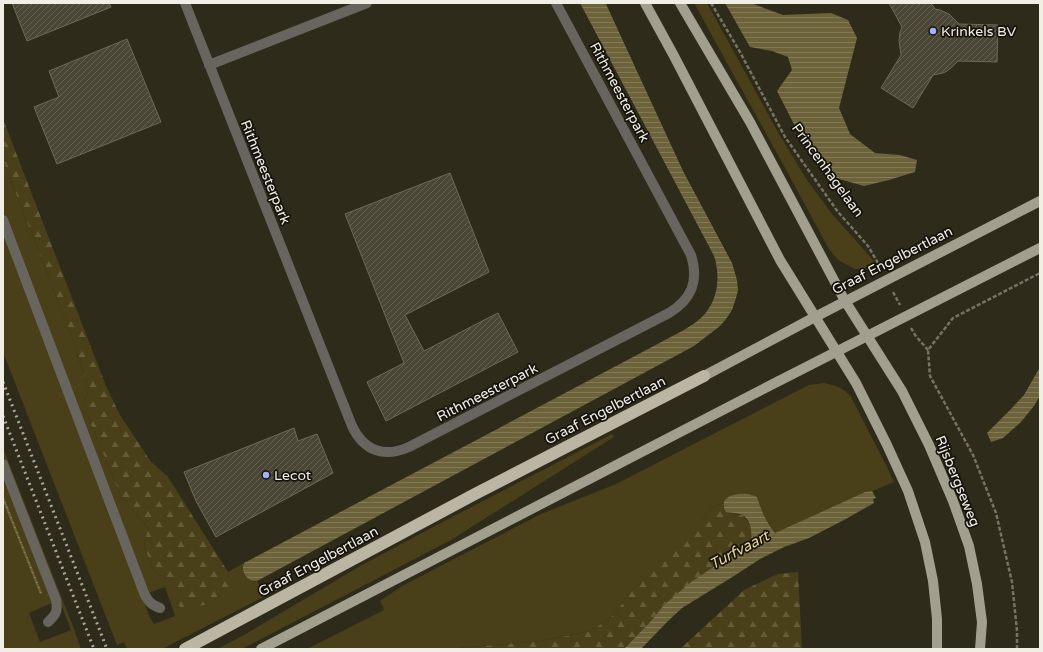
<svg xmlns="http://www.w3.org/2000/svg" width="1043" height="652" viewBox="0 0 1043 652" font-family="'Varela Round',sans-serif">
  <defs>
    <pattern id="forest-firs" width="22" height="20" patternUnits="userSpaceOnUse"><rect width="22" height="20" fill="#493f18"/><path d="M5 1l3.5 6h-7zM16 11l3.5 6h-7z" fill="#645b39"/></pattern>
    <pattern id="water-rules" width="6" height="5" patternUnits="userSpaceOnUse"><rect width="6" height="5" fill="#6d633b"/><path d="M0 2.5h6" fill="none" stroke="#827a57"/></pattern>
    <pattern id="building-hatch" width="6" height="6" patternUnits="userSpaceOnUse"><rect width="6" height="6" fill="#4a4636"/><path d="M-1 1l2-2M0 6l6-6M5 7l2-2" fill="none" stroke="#656153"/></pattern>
  </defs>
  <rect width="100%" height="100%" fill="#2f2b1b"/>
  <path fill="#493f18" d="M694 3H707L779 134 807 180 832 214 873 260 876 268 855 269 838 260 829 249 778 155Z
    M3 160 71 335 89 390 83 405 121 496 148 528 144 546 154 572 170 580 230 592 228 572 244 563 243 565 254 582 257 581 265 596 162 649H127L124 642 117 645 3 352V230L150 618 154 624 175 616 165 587 148 593 147 591 3 211Z
    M824 383C835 386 843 387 851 397L887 467 894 482 872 491 865 492 775 533C766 520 761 512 757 497L727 498 724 502 710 509 701 520 689 531 651 571 630 592 615 614 591 631 541 641 447 649H307L384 610 380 601 402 586 541 514 616 484 809 385Z
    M612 434 614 437 451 540 242 649H217L244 635 362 565 431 528Z
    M3 448 74 629 81 649H3V473L52 603 29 613 40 642 71 630 3 454Z"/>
  <path fill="url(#forest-firs)" d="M3 119 106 386 120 415 151 462 168 477 228 572 231 592 218 602 181 610 170 580 154 572 144 546 148 528 121 496 83 405 89 390 71 335 3 160Z
    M724 502 723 507 733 514 742 515 748 521 752 529 751 548 739 553 664 605 650 622 624 649H447L541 641 591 631 615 614 630 592 651 571 672 545 701 520 710 509Z
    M798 572 802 649H680L744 590 778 574Z"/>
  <path fill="url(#water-rules)" d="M580 3H606V4L683 171 732 263 737 280 738 290 736 298 732 310 726 319 720 326 694 346 257 581C248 582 240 572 244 563L684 330C690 326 697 322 702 317 716 304 720 282 716 264 716 260 714 256 712 252Z
    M725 3H751L783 15 831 13 848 20 857 38 839 108 850 134 875 153 900 155 917 160 915 172 889 180 864 186 832 177 797 130 777 91 792 70 788 57 772 51 750 47Z
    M1040 367V396L1034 406 1021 422 1003 438 991 442 987 433 1010 410 1024 395Z
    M872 491 876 498 873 499 874 503 844 520 809 538 784 547 760 559 734 576 682 608 667 622 641 649H624L650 622 664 605 691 582 718 564 751 548C751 537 754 521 742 515 739 513 730 513 726 512 724 509 723 506 724 502 726 495 740 493 747 494 750 494 754 496 757 497 761 510 766 522 775 533L865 492Z
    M3 495 42 593 40 594 3 501Z"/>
  <path fill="url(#building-hatch)" stroke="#6e6958" d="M12 3H109L111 7 27 41Z
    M889 3H931L935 9 940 10 949 14 959 24 998 25 997 62 958 61 951 68 947 71 943 73 933 75 913 108 881 88 901 55 899 41 900 32 902 27Z
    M127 39 161 122 57 164 34 107 59 97 49 71Z
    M450 173 489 272 405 315 424 351 498 313 518 352 386 421 367 382 404 363 345 214Z
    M294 428 298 441 317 434 333 473 216 537 196 501 184 472Z"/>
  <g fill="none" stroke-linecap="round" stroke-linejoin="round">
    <path stroke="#767365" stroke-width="2.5" stroke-dasharray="4 2" stroke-linecap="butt" d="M711 3 740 52 785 137 838 212 868 246 881 268
      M893 292 900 305
      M911 328 915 335 928 350
      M1017 649V631L1012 582 996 513 973 455 930 376 928 350 953 318 1040 273"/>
    <path stroke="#67655e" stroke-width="10" d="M185 3 352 426C364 451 384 458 409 447L669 313C692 299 699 281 691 255L556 3
      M209 65 367 3
      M3 220 144 593C148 601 151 605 160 608
      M3 464 56 600C58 611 56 615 48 622"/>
    <path stroke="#a39f8f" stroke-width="10" d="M645 3 674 56 780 260 856 383 887 445 908 491 925 542 933 581 937 619V649
      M680 3 750 122 845 301 902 391 929 445 953 501 969 546 977 584 982 622 980 649
      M704 376 815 317 1040 201
      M261 649 771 385 1040 248"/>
    <path stroke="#bbb6a3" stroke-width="12" d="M185 649 475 494 704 376"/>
    <path stroke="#aaa89b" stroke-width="3" stroke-dasharray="2 4" stroke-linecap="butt" d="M3 382 107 649
      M3 416 94 649"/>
  </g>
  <g fill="#a3b2fd" stroke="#15130c" stroke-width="1.5">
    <circle cx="933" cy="31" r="4"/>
    <circle cx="266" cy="475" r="4"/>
  </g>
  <g text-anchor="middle" stroke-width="3.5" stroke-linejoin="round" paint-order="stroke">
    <g font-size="14" fill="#f1efe5" stroke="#15130c" text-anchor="start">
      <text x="941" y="36">Krinkels BV</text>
      <text x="274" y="480">Lecot</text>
    </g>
    <g font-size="14" fill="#f1efe5" stroke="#15130c">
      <text transform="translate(620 92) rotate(62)" y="5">Rithmeesterpark</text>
      <text transform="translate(828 170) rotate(54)" y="5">Princenhagelaan</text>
      <text transform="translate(266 172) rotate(68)" y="5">Rithmeesterpark</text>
      <text transform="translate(892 260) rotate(-27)" y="5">Graaf Engelbertlaan</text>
      <text transform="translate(487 392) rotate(-27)" y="5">Rithmeesterpark</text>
      <text transform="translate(605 410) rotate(-27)" y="5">Graaf Engelbertlaan</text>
      <text transform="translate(958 481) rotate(68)" y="5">Rijsbergseweg</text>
      <text transform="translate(318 561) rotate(-28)" y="5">Graaf Engelbertlaan</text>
    </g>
    <g font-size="15" font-style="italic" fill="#ebd995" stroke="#15130c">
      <text transform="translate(739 550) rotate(-28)" y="5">Turfvaart</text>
    </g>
  </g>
  <rect width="1043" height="652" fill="none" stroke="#f1efe5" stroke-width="8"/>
</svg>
